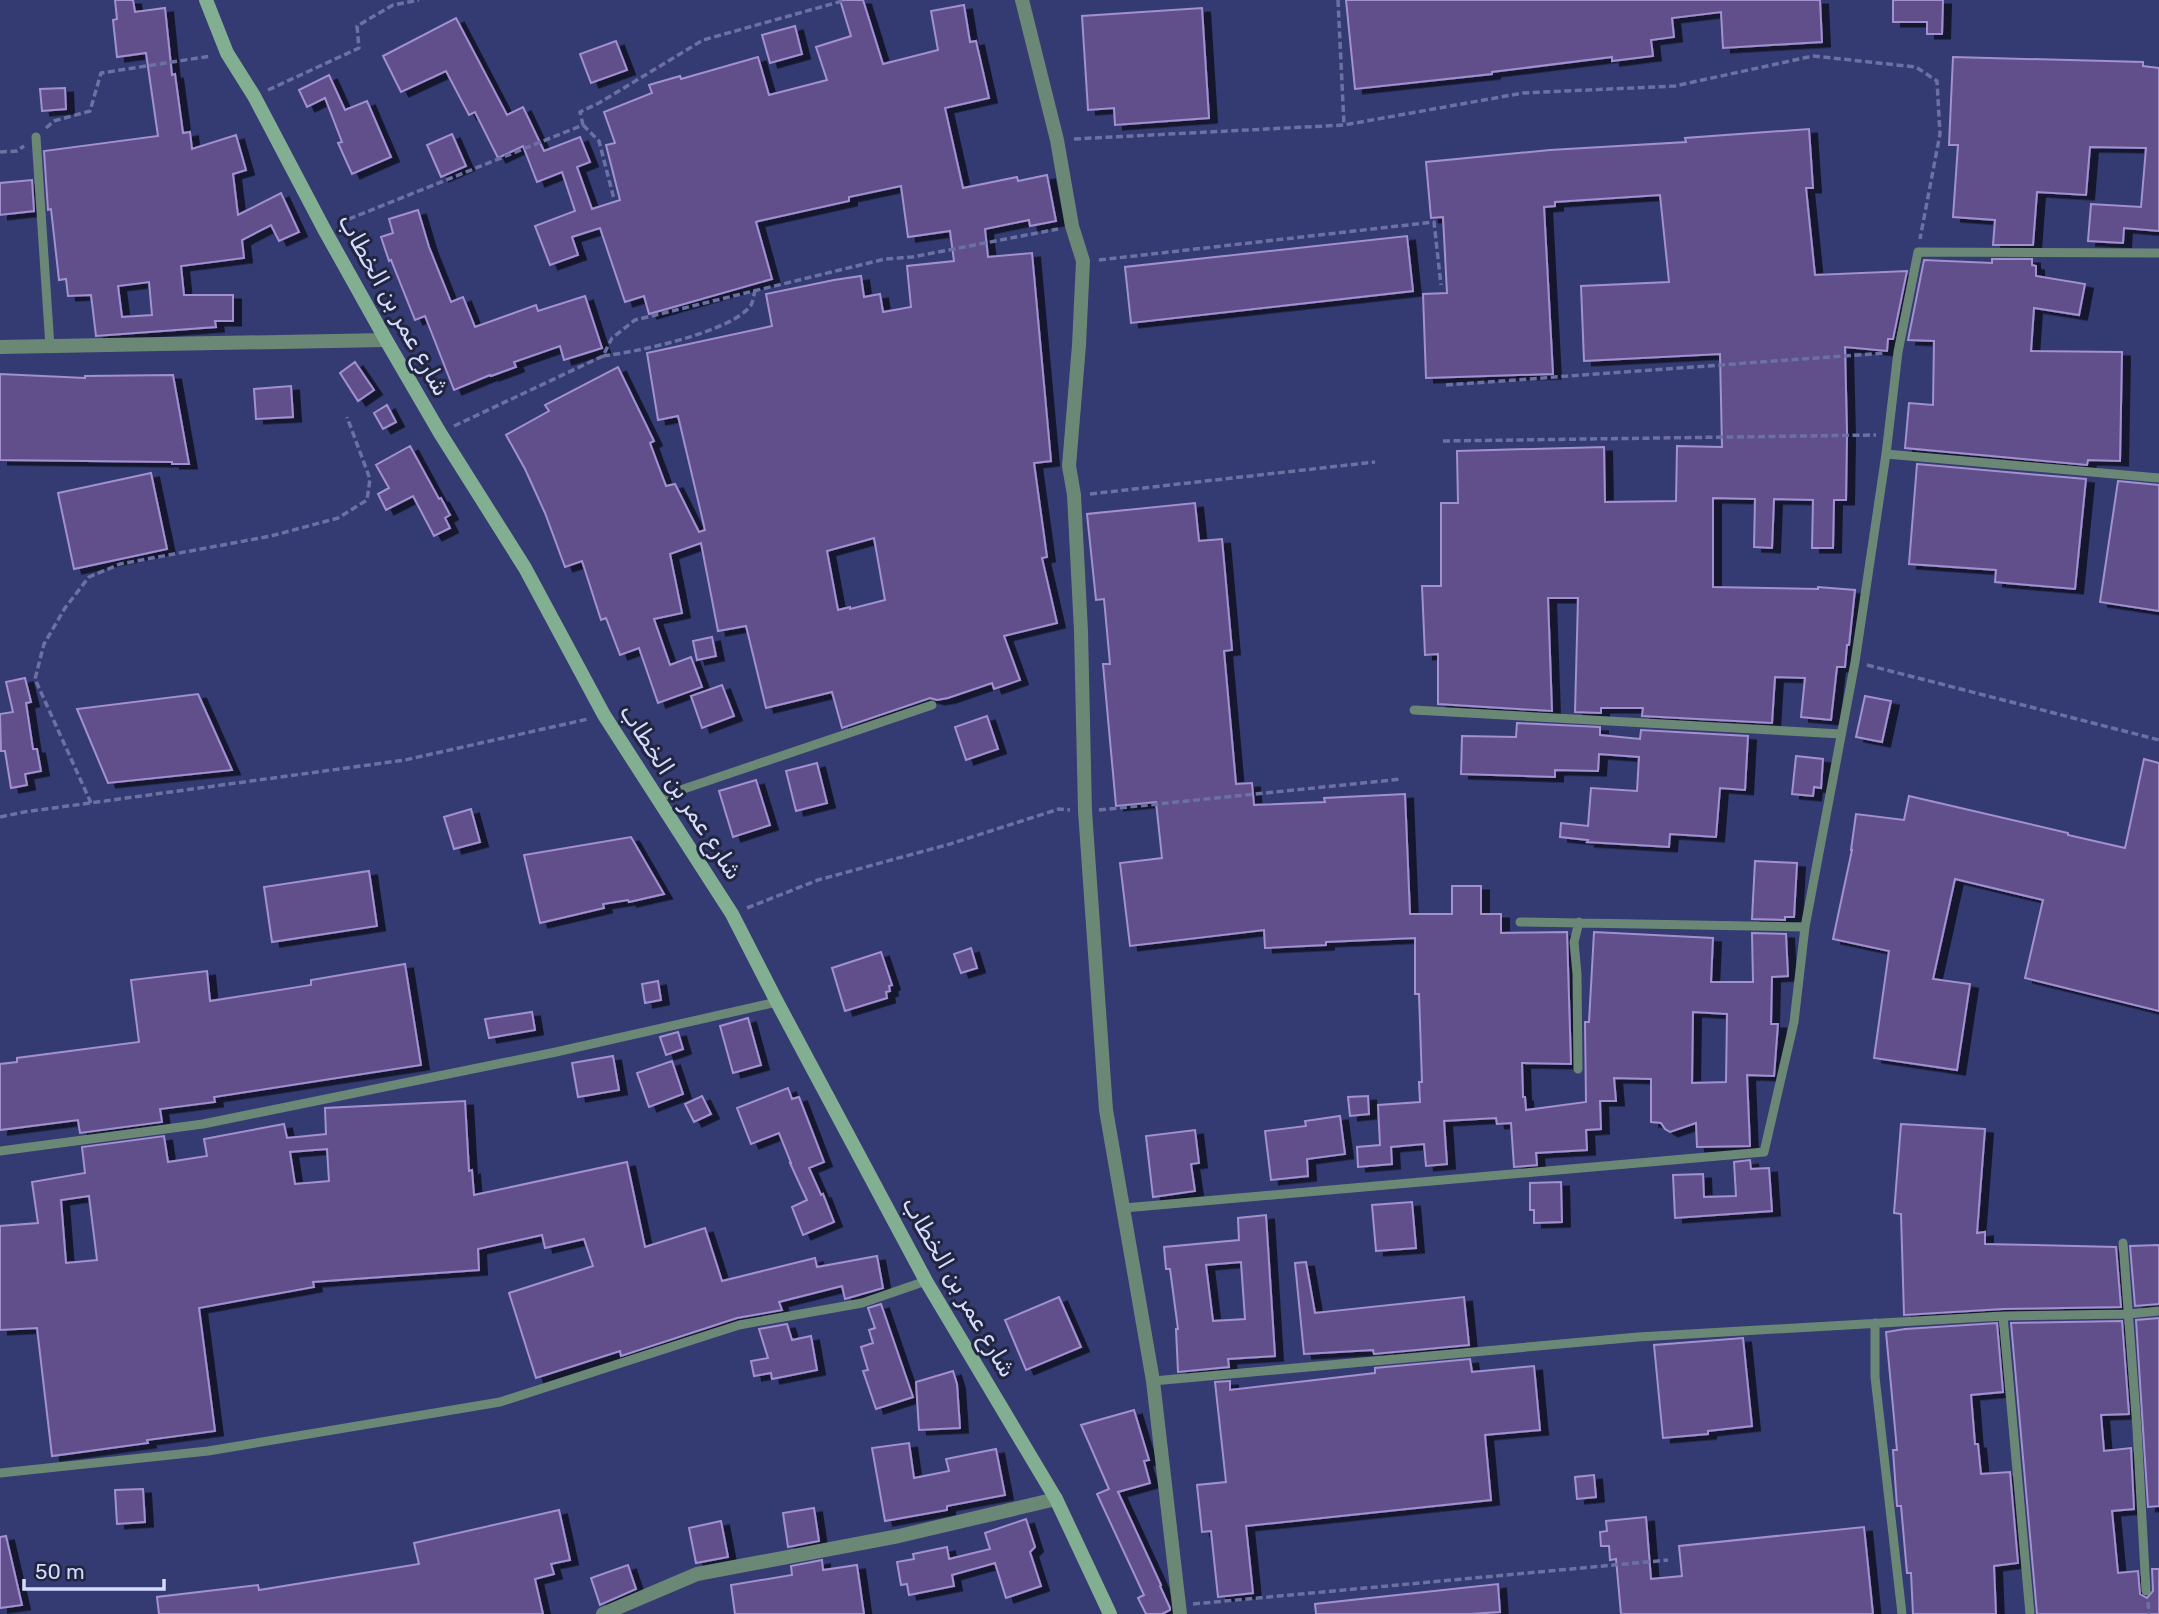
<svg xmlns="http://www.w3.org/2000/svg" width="2159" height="1614" viewBox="0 0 2159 1614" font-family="Rubik,Vazirmatn,sans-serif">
  <defs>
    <filter id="shadow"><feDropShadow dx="8" dy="4.5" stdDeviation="0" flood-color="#0009"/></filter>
  </defs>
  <rect width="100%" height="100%" fill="#343a72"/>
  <path fill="#614f8a" stroke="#a290d0" stroke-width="2" fill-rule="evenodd" filter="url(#shadow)" d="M115 0H133L135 12 165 8 172 75 175 74 183 133 190 132 192 149 236 135 246 170 233 174 238 215 281 193 299 232 279 241 271 225 242 240 244 258 181 266 184 295H233V321H215L216 327 96 336 91 295 68 296 66 279 59 280 51 209 48 210 44 151 158 136 146 53 117 57 113 20 117 19ZM149 282 152 315 122 317 118 286Z
    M840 0H863L883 64 938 50 931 11 964 5 970 42 976 41 989 98 945 108 963 188 1017 177 1018 181 1047 175 1056 221 1030 226 1029 220 985 229 988 257 1032 253 1051 461 1034 463 1047 557 1042 558 1057 623 1004 636 1020 680 994 689 992 683 948 698 937 700 930 698 842 728 832 692 766 708 746 626 718 631 701 543 670 554 682 613 654 619 670 665 691 657 702 687 658 703 639 648 620 655 606 618 601 620 582 561 565 567 545 513 525 469 506 435 549 411 545 405 618 367 654 441 650 443 666 486 675 484 699 532 705 530 678 416 658 420 647 353 772 326 766 294 834 280 861 276 864 297 880 294 883 312 911 307 907 266 954 261 950 231 908 237 901 186 849 197V201L759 221 756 222 772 279 649 314 644 296 625 302 600 228 572 237 578 255 550 265 535 226 575 211 562 172 537 182 523 146 498 158 475 112 469 115 446 71 401 92 383 56 456 18 507 115 523 107 544 151 580 137 590 162 577 167 592 209 620 200 606 145 615 143 604 112 652 93 649 85 680 76 681 79 758 57 769 95 827 80 816 47 851 36ZM874 538 885 600 850 609V607L838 610 827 551Z
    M1346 0H1820L1822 42 1723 48 1721 12 1672 18 1674 37 1651 40 1653 56 1612 61V57L1492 72V74L1355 89Z
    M1893 0H1943L1942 34H1927V22H1893Z
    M1202 8 1209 118 1115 125 1114 108 1088 110 1082 16Z
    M795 26 802 54 770 63 762 35Z
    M616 41 627 70 591 83 580 54Z
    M1953 57 2143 62V66L2159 68V231L2124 228 2123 243 2088 241 2091 204 2141 207 2146 148 2090 147 2086 195 2037 192 2033 245H1993L1995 220 1953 217 1958 145H1949Z
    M329 75 345 110 367 101 391 157 352 174 338 143 342 142 325 98 307 107 299 90Z
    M65 88 66 109 42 111 40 89Z
    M1809 129 1813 188H1806L1815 275 1907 271 1893 339H1888L1887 351 1845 347 1847 433 1846 500H1834L1833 548H1812L1813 500 1774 499 1772 548 1754 547 1755 499 1713 498V587L1818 589V587L1855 590 1849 645H1847L1845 667H1837L1831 720 1801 717 1805 678 1775 677 1772 723 1642 716 1643 708H1601V713L1575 712 1578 598H1548L1552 711 1438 704V654L1425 655 1422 586H1441V503H1458L1457 451 1604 447 1605 502 1676 501 1677 446 1722 447 1720 354 1584 361 1581 286 1669 282 1660 195 1555 202V206L1544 207 1553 374 1426 378 1423 294 1447 293 1443 217 1431 218 1426 162 1550 150 1686 142 1685 138Z
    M452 134 466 166 441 177 427 145Z
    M32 180 34 211 0 215V183Z
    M418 210 429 247 451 302 463 297 475 327 536 305 538 311 585 296 602 348 564 360 560 346 514 362 516 367 491 376 490 375 454 390 425 316 415 320 391 260 389 261 381 237 393 233 389 219Z
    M1407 236 1413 291 1131 323 1125 267Z
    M1992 259H2032V265L2036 266V276L2085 284 2079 315 2034 308 2031 351 2122 352 2120 461 2088 460 2087 465 1905 448 1909 403 1933 405 1934 341 1908 340 1924 260 1992 263Z
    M355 362 374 390 358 401 340 373Z
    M0 374 85 378V376L173 375 189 464H172V462L0 460Z
    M291 386 293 417 256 419 254 389Z
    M387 405 396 422 383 429 374 413Z
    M410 446 439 499 441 498 450 515 445 518 450 528 434 536 413 496 386 510 378 494 389 488 376 465Z
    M1917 464 2086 479 2075 589 1995 582 1996 570 1909 564Z
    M151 473 167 549 74 569 58 493Z
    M2118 481 2159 485V611L2100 602Z
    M1195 503 1199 541 1222 539 1232 650 1224 651 1236 784 1252 783 1254 805 1325 802 1324 798 1405 794 1410 914H1452V886H1481V914H1501V933L1567 932 1571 1064 1522 1063 1523 1097H1525L1526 1110 1586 1102 1585 1022H1589L1594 932 1713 938 1711 982H1753L1752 933 1786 934 1788 976 1772 977 1771 1024H1778L1774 1076 1747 1075 1750 1146 1697 1147 1696 1123 1670 1132 1665 1129 1661 1123 1651 1122V1079L1614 1078 1616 1101H1600L1601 1129 1586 1130 1587 1150 1536 1153 1537 1165 1514 1167 1511 1123 1497 1124 1496 1118 1444 1121 1447 1164 1426 1166 1424 1144 1391 1147 1392 1164 1358 1167 1357 1147 1380 1145 1378 1105 1420 1102 1419 1082H1422L1419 994H1415V938L1326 942V945L1265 948 1264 930 1130 946 1120 863 1162 858 1156 802 1116 806 1103 664H1110L1104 599 1096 600 1087 514ZM1693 1012 1727 1014 1726 1082 1692 1083Z
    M712 637 716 656 697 660 693 641Z
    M25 678 31 702 26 703 33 749H37L41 771 25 774 27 785 11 788 5 751H1L0 714 13 712 6 682Z
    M722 685 734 716 702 728 691 696Z
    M198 694 232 770 108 783 77 709Z
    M1865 696 1891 701 1882 742 1856 737Z
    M987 716 998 749 966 760 955 727Z
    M1517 723 1600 727V735L1640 739 1641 730 1748 736 1745 790 1720 788 1716 837 1670 834 1669 847 1587 842 1588 840 1560 837 1561 823 1588 826 1591 788 1637 791 1639 757 1599 754 1598 771 1555 770V777L1461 774 1462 736 1516 737Z
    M1796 756 1823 759 1821 788 1814 787 1813 796 1792 794Z
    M2144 759 2159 763V1011L2025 978 2043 900 1955 879 1933 979 1970 984 1957 1070 1874 1058 1889 951 1833 939 1852 850H1851L1856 814 1904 820 1909 796 2068 833V835L2125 848Z
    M817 763 827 803 796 811 786 771Z
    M756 780 770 825 733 837 719 791Z
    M471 809 480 842 454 849 444 817Z
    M631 837 664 894 629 902 628 900 603 904 604 908 540 923 524 855Z
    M1755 861 1797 863 1794 917H1785V920L1752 919Z
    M369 871 377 926 272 942 264 887Z
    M971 948 977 968 961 973 954 954Z
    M881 952 892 985 889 986 890 991 886 992 887 998 845 1011 832 968Z
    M405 964 421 1065 214 1097 215 1102 160 1109 162 1122 80 1133 78 1120 0 1130V1064L17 1062V1058L139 1042 131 980 207 971 210 1001 311 985V980Z
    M658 981 661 1000 645 1003 642 984Z
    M532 1012 535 1030 489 1038 485 1019Z
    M748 1018 761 1065 733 1073 720 1026Z
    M678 1032 683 1049 666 1055 660 1037Z
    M613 1056 619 1090 578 1097 572 1063Z
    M672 1061 683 1094 649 1107 637 1073Z
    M788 1088 792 1099 799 1097 824 1162 809 1168 821 1195 823 1194 834 1222 803 1235 792 1207 807 1200 790 1163H791L779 1133 751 1144 737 1108Z
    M702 1096 711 1114 694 1122 685 1104Z
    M1368 1096 1369 1114 1350 1116 1348 1097Z
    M465 1101 469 1171 472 1170 474 1195 627 1162 645 1247 705 1228 722 1281 815 1258 817 1267 877 1256 883 1288 845 1299 842 1286 779 1302 782 1310 737 1318 621 1356 620 1351 536 1378 509 1293 593 1266 584 1239 545 1248 542 1235 478 1249 479 1270 313 1282 314 1287 199 1308 215 1431 147 1440 148 1443 52 1456 37 1328 0 1330V1226L38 1223 32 1182 85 1173 82 1147 164 1136 168 1162 207 1156 204 1139 284 1124 287 1138 326 1134 325 1108ZM327 1149 329 1181 295 1184 290 1152ZM89 1196 97 1260 66 1263 61 1200Z
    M1340 1116 1345 1154 1307 1159 1308 1176 1271 1180 1265 1131 1306 1126 1305 1121Z
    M1901 1124 1985 1129 1977 1233 1985 1232V1244L2116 1247 2121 1307 2003 1309 1904 1315 1901 1214 1894 1213Z
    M1195 1130 1199 1163 1191 1164 1195 1191 1153 1197 1146 1136Z
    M1750 1160 1751 1169 1769 1168 1772 1211 1675 1218 1673 1175 1703 1174 1704 1197 1736 1196 1734 1162Z
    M1561 1182 1562 1222 1534 1223V1210H1530V1183Z
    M1412 1202 1416 1248 1376 1251 1372 1205Z
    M1266 1215 1275 1356 1228 1359 1229 1367 1178 1372 1176 1329H1178L1170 1269H1166L1164 1247 1239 1240 1238 1218ZM1241 1262 1245 1319 1213 1321 1206 1265Z
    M2159 1245V1304L2135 1306 2130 1246Z
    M1306 1262 1315 1313 1464 1297 1469 1345 1374 1354 1373 1350 1304 1354 1295 1263Z
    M1059 1297 1081 1347 1026 1370 1005 1320Z
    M881 1304 913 1397 876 1409 863 1371 868 1370 861 1347 873 1343 869 1330 875 1328 868 1308Z
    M2159 1318V1506L2148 1507 2136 1320Z
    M2122 1321 2129 1414 2101 1415 2104 1451 2131 1448 2134 1509 2112 1511 2118 1573 2138 1571 2140 1594 2147 1598 2153 1591 2152 1569H2159V1614H2037L2011 1323Z
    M1997 1323 2003 1392 1971 1395 1975 1444H1978L1981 1474 2010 1472 2018 1563 1994 1566 1996 1614H1913L1911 1573H1907L1901 1506H1897L1893 1450H1897L1886 1332 1905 1329Z
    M787 1324 792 1340 811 1336 817 1370 772 1379 771 1373 754 1376 751 1361 768 1358 759 1329Z
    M1743 1338 1752 1426 1708 1431V1434L1663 1438 1654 1345Z
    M1470 1359 1472 1372 1534 1366 1540 1430 1485 1435 1491 1500 1246 1526 1253 1593 1218 1597 1211 1531 1202 1532 1197 1485 1226 1482 1215 1382 1230 1381V1390L1375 1373V1368Z
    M953 1371 957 1384 960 1428 919 1430 916 1382Z
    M1134 1410 1149 1460 1144 1461 1150 1483 1118 1492 1161 1585 1160 1586 1170 1608V1610L1162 1614H1146L1138 1598 1144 1595 1097 1494 1109 1489 1081 1425Z
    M909 1443 914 1478 949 1471 946 1459 996 1449 1005 1495 947 1506V1510L885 1521 872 1448Z
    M1594 1475 1596 1497 1577 1499 1575 1477Z
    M143 1489 145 1522 117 1524 115 1490Z
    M814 1508 819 1541 788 1547 783 1513Z
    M559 1510 570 1560 551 1564 554 1574 535 1579 543 1614H159L157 1597 258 1585 259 1590 419 1564 414 1543Z
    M1646 1517 1651 1579 1682 1576 1679 1546 1864 1527 1873 1614H1621L1616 1559 1610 1560 1609 1546H1601L1600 1532 1607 1531 1606 1521Z
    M1026 1519 1035 1547 1030 1552 1041 1586 1006 1598 995 1563 952 1575 954 1586 909 1595 907 1584 901 1585 897 1562 914 1559 913 1554 947 1547 949 1559 990 1549 985 1533Z
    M721 1521 728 1557 696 1563 689 1528Z
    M6 1536 22 1605 0 1608V1537Z
    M822 1560 823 1570 857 1565 864 1614H735L731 1585 792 1575 791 1566Z
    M628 1565 636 1589 600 1605 591 1578Z
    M1498 1584 1500 1612 1470 1614H1316L1315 1604Z"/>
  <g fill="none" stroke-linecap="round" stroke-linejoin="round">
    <path stroke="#6b71a2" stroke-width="3.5" stroke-dasharray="7 3.5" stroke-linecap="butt" d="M1338 0 1344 125
      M268 90 359 48 357 26 393 5 419 0
      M583 125 599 141 614 199
      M46 128 54 121 90 111 101 73 211 56
      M1074 139 1344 125 1523 93 1675 86 1813 56 1916 67 1937 81 1940 134 1920 239
      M0 152 17 151 24 146
      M339 223 583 125 580 112 599 103 703 40 846 0
      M1099 260 1434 222 1441 285
      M603 356C636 352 733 332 751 305 753 302 754 294 755 290
      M1446 385 1885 353
      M454 426 603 356 612 338 635 320 885 259 912 257 1058 229
      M1443 441 1876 435
      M1090 494 1375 462
      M1867 665 2159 740
      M91 803 35 679 44 644 65 608 89 577 120 564 271 536 338 518 367 500 370 479 347 417
      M1099 810 1402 779
      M0 817 24 812 405 760 588 719
      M747 908 818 880 950 844 1059 809 1070 810
      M2148 1602 2149 1614
      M1193 1604 1668 1560"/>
    <path stroke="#6b8876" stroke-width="9" d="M36 137 50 347
      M1886 454 2159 478
      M1414 710 1841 734
      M657 798 932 705
      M1520 922 1805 927
      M1578 1069 1577 974 1574 942 1579 922
      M0 1151 203 1124 556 1052 777 1002
      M1124 1208 1764 1152 1794 1022 1805 927 1855 662 1886 454 1898 352 1918 252 2159 253
      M2123 1243 2137 1429 2146 1591
      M2003 1316 2030 1614
      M1875 1323V1377L1902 1614
      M1153 1381 1638 1337 2003 1316 2128 1314 2159 1311
      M0 1473 208 1451 500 1402 739 1325 862 1303 926 1281"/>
    <path stroke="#6b8876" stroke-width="14" d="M1022 0 1057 140 1072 226 1083 261 1079 345 1069 466 1074 495 1081 631 1085 811 1106 1110 1153 1381 1180 1614
      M0 347 386 340
      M603 1614 697 1574 899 1536 1056 1499"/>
    <path stroke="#82af92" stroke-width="14" d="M206 0 227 53 254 96 324 229 386 340 440 433 525 568 604 715 732 914 777 1002 926 1281 1056 1499 1110 1614"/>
  </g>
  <g text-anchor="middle" stroke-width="6" stroke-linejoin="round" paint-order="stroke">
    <g font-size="24" fill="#d4dbfe" stroke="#21253e">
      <text transform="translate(394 305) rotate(61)" y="8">شارع عمر بن الخطاب</text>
      <text transform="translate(681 792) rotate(57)" y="8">شارع عمر بن الخطاب</text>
      <text transform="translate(959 1287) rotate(60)" y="8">شارع عمر بن الخطاب</text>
    </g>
  </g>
  <path d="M24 1579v10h140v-10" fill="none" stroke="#d4dbfe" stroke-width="3.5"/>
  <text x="35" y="1579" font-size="21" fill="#d4dbfe" stroke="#21253e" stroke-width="5" paint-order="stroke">50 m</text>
</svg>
